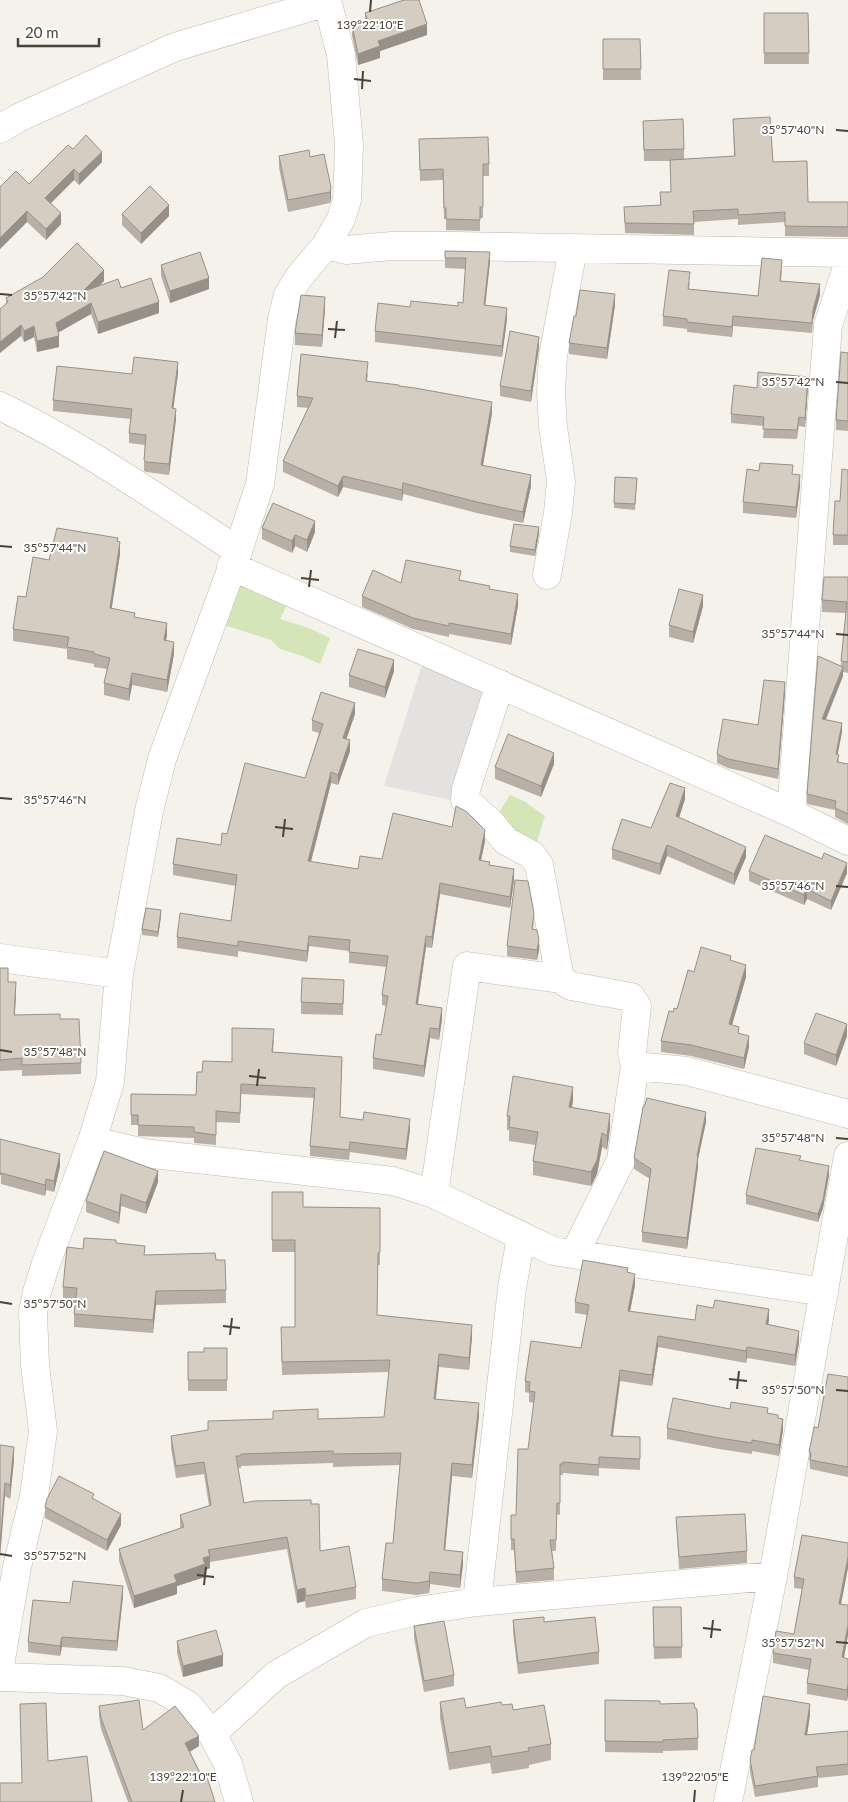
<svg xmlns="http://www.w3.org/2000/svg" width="848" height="1802" viewBox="0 0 848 1802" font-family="Lato,sans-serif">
  <rect width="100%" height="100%" fill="#f5f2ec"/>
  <path fill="#d4e6b8" d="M241 580 289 601 280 619 309 628 330 638 320 664 302 656 280 649 271 640 224 625Z
    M510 795 524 801 545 816 535 848 495 819Z"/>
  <path fill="#e4e2e0" d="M423 662 480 683 485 694 451 800 384 786Z"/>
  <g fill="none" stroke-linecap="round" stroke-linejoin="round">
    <defs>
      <path id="minor" d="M0 129 18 118 175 47 327 2
        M326 245 346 250 392 246H454L848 253
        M231 566 791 813 848 841
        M547 575 558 513 561 481 553 427 551 392 553 356 573 249
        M500 684 466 789 465 800 491 823 506 841 532 855 539 865 560 979 571 986 631 997 637 1006 632 1053 635 1066 687 1071 848 1114
        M791 813 828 325 848 265
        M0 958 119 974
        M92 1141 144 1153 393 1181 434 1194 553 1251 824 1292
        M434 1194 467 966 560 979
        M575 1253 621 1160 635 1066
        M477 1602 512 1288 521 1237
        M0 1665 17 1567 34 1496 43 1431 35 1365 33 1312 37 1292 45 1266 92 1141 110 1082 119 974 149 811 162 759 238 551 260 484 282 319 288 295 299 277 326 245 341 219 347 200 349 145 341 55 327 0
        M0 1677 123 1681 159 1688 188 1705 212 1734 228 1764 239 1802
        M212 1734 276 1675 366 1623 417 1611 477 1602 773 1576
        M728 1802 773 1576 848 1156"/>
      <path id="tertiary" d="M0 406C83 446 160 500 238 551"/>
    </defs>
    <use href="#minor" stroke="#c0b9af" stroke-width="29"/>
    <use href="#tertiary" stroke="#c0b9af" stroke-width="29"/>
    <use href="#minor" stroke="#fff" stroke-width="28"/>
    <use href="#tertiary" stroke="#fff" stroke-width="28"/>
  </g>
  <path fill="#b8b0a7" d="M365 13 427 35 380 51V58L358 65 352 36V25L365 20Z
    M764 13H808L809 64H764Z
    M603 39H640L641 80H603Z
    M733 119 773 162 808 202H848V237L785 236V222L738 225V219L694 222V235L625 233 624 207 660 205V192H671L670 161H644L643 121 684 149V159L734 156Z
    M419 139 489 164V176H483V218H480V231L446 230V219H444L443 180 420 181Z
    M73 149 102 162 79 185 74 180 51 203 61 224 46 240 27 222 0 249V187L29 184Z
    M324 154 331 198 330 203 288 212 279 168V156L310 157Z
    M122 214 169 216 141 244 122 225Z
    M445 251 490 262 485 306 507 319 502 357 375 342V331L410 307 458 306 463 303 466 269 445 268Z
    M161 265 209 289 170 303 161 276Z
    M782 270 781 281 820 295 813 320 812 333 733 326 732 337 687 332V329L663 326V316L690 282 689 289 758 296Z
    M104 281 99 286 121 288 159 313 98 334 91 314 58 332 59 347 37 352 34 337 24 342 6 304V298Z
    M615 305 607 359 569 354V343L576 316Z
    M325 308 322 347 295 345V333Z
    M539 347 531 402 500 396V386Z
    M848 353V431L836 430V420Z
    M178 373 173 409 176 419 169 475 146 472 144 471V460L145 445 129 443V433L131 419 53 411V400L132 374Z
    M368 373 367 381 399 386 492 413 483 466 531 486 523 523 477 513 403 494 402 501 343 487 338 497 283 472V461L308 408 297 407V396Z
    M808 386 805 427 799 426 797 439 763 438 764 426 731 423V414L757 388Z
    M848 470V545H833V535Z
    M793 474 800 486 796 518 743 513V502Z
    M637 478 635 510 614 508V503Z
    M262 528 315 532 307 552 295 546 292 553 262 539Z
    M539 533 535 556 510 552V546Z
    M118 541 120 554 111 608 135 617 167 635 166 640 174 654 167 692 132 685 129 701 104 695V683L107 669 94 667V664L67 659V649L13 641V629L26 597 49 560Z
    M848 577V673L843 672V676L826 720 842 732 837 754 839 762 848 764V824L835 817V810L807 804V794L818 656 841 666 846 613 822 612V600Z
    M461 580 490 589 518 605 511 645 449 634V637L413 629 362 607V596L401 583Z
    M703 606 693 643 669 637V625Z
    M394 671 385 698 349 687V675Z
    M785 692 778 779 728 768 717 763V754L758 725Z
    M355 714 346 739 350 751 338 785 331 783 311 862 358 869 382 859 485 841 481 860 514 880 510 908 440 894 432 948 426 947 418 1004 442 1019 439 1040 430 1038 424 1077 373 1069V1058L381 1035 386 1006 382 1005V995L387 967 349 963V951L309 946 307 962 238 951V957L177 948V937L231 921 236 886 173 875V864L221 845 227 834 305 778 319 733 312 731V720Z
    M554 764 541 797 495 779V767Z
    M685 799 679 817 746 857 734 885 667 856 660 875 612 859V849L651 828Z
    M749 871 847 873 831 910 807 899 804 905 749 881Z
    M161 916 158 937 142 935V929Z
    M534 922 533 929 539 950 537 960 507 956V946Z
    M731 961 746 977 732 1025 749 1047 744 1069 691 1056 661 1052V1041L673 1012 677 1009 694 972Z
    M0 968 16 993 15 1015 60 1019 81 1063V1074L22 1076V1070L0 1071Z
    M344 980 343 1015 301 1014V1002Z
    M847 1036 836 1066 804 1054V1043Z
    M274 1040 273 1052 342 1057 340 1117 410 1129 406 1160 350 1152 349 1160 310 1156V1146L314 1098 241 1094 240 1123 216 1122V1145L194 1143V1138L138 1136V1125H131V1094L196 1095 202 1072 232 1062Z
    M573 1101 572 1107 610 1128 607 1150 602 1147 597 1174 591 1186 533 1175V1161L535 1145 509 1141V1130H507V1116Z
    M706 1122 698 1159V1167L687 1249 642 1242V1232L650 1179 634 1169V1158Z
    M0 1139 60 1166 54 1192 46 1190 45 1196 1 1184Z
    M801 1160 829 1175 823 1208 818 1222 746 1204V1195Z
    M158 1182 146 1214 121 1206 119 1224 86 1212V1201Z
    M272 1192 303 1207 380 1208V1265H378L377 1315 472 1337 469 1370 439 1367 436 1399 479 1416 472 1478 452 1476 445 1550 463 1564 460 1588 430 1584 429 1593 417 1595 382 1591V1579L393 1543 400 1465 333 1467V1463L241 1466V1468H238L244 1503 311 1504 320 1551 356 1587V1599L306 1608 305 1601 297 1603 287 1549 210 1562V1568L205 1570V1577L177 1586V1594L134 1608 119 1561V1549L180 1528V1515L209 1506 204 1474 176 1478 171 1448V1436L318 1419 384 1417 389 1372 282 1375 281 1339 295 1327V1252H272Z
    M116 1243 145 1255 216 1260 226 1290V1303L156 1305 153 1333 74 1327V1314L76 1301 63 1300V1287L83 1249Z
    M628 1272 635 1285 630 1312 695 1320H769L768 1325 799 1342 795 1366 747 1358 746 1363 658 1347 652 1386 620 1381 613 1436 640 1437V1470L599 1468V1476L563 1473V1475H560V1515L557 1514 556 1551H552L554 1568V1580L516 1583 514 1550H511V1515H516L528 1449 534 1403 529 1402V1393L525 1392V1381L581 1348 587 1315 575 1313V1302Z
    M227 1348V1391H188V1352H204Z
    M848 1377V1477L810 1469 809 1452 818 1428Z
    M730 1409 768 1413 778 1418 783 1430 779 1456 752 1451V1454L719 1449 667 1439V1428Z
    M0 1445 14 1460 10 1499 5 1496Z
    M94 1499 121 1525 107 1551 45 1518V1507Z
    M676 1517 747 1551V1563L679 1569Z
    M802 1535 841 1604 848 1635 844 1658 848 1659V1695L847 1701 807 1694V1683L809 1670 773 1663V1653L794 1634 802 1589 794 1588V1577Z
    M123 1596 117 1651 62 1647 60 1656 28 1652V1642L70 1603Z
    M653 1607H681L682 1658 654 1659Z
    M513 1620 544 1622 599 1652V1664L518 1674 513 1632Z
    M414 1626 454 1675V1686L424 1692 414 1638Z
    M177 1641 223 1666 183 1677 177 1653Z
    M605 1700 660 1704 695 1708 698 1738V1750L663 1751V1753L605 1752Z
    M440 1702 466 1708 502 1705 513 1710 551 1744V1760L529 1765V1768L492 1774 490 1763 449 1770 440 1718Z
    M99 1706 143 1730 199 1746 190 1752 215 1802H128L101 1729 99 1717Z
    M810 1715 807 1735 848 1731V1775L818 1778V1787L755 1797 750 1771V1760L754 1750Z"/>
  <path fill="#969088" d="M427 24V35L380 51V58L358 65V54L378 41Z
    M102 152V162L79 185V174Z
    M74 169V180L45 209V198Z
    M331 187V198L330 203V192Z
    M169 205V216L141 244V233Z
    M27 211V222L0 249V238Z
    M61 213V224L46 240V229Z
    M490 252V262L484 316V305Z
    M104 270V281L82 303V292Z
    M209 278V289L170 303V291Z
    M820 284V295L813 320 812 333 813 310Z
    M615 294V305L607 359V348Z
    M325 297V308L322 347V335Z
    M159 302V313L98 334V322Z
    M91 303V314L56 334V323Z
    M507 308V319L502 357V346Z
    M733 316V326L732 337V327Z
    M21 325V336L0 353V342Z
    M34 326V337L24 342V331Z
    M59 336V347L37 352V341Z
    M539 337V347L531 402V391Z
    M178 362V373L172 419V408Z
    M808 377V386L805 427V418Z
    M492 402V413L481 476V465Z
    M176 409V419L169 475V464Z
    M531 475V486L523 523V512Z
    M800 475V486L796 518V507Z
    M343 476V487L338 497V486Z
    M403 483V494L402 501V490Z
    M315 521V532L307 552V540Z
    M539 527V533L535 556V550Z
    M295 535V546L292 553V541Z
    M120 542V554L110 620V608Z
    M518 594V605L511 645V634Z
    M703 595V606L693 643V632Z
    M167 623V635L164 652V640Z
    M174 642V654L167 692V680Z
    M394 660V671L385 698V687Z
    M843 667V676L822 728V719Z
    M132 673V685L129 701V689Z
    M785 682V692L778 779V769Z
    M355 703V714L343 749V738Z
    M842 723V732L836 763V754Z
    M350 740V751L338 785V775Z
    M554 753V764L541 797V786Z
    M331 772V783L308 872V861Z
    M685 788V799L676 827V816Z
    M485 830V841L479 870V860Z
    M667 845V856L660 875V864Z
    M746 847V857L734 885V874Z
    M847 863V873L831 910V901Z
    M514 869V880L510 908V897Z
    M440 883V894L432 948V937Z
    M807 889V899L804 905V895Z
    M161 910V916L158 937V932Z
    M309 936V946L307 962V951Z
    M426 936V947L416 1015V1004Z
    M539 940V950L537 960V950Z
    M746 965V977L729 1035V1024Z
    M16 982V993L14 1026V1015Z
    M442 1008V1019L439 1040V1029Z
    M847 1024V1036L836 1066V1055Z
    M430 1028V1038L424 1077V1066Z
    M749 1036V1047L744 1069V1058Z
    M573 1087V1101L569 1121V1107Z
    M706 1112V1122L698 1159V1167L687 1249V1238L697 1156Z
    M610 1114V1128L607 1150V1136Z
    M410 1119V1129L406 1160V1149Z
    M602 1133V1147L597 1174 591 1186V1172Z
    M60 1154V1166L54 1192V1181Z
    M829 1166V1175L823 1208 818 1222V1214Z
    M158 1171V1182L146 1214V1203Z
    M46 1179V1190L45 1196V1185Z
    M121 1194V1206L119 1224V1213Z
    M635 1274V1285L628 1322V1311Z
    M156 1291V1305L153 1333V1320Z
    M769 1309V1320L766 1335V1324Z
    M472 1325V1337L469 1370V1358Z
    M799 1331V1342L795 1366V1355Z
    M658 1336V1347L652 1386V1375Z
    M747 1347V1358L746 1363V1351Z
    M439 1354V1367L434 1411V1399Z
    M620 1370V1381L611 1447V1436Z
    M479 1403V1416L472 1478V1465Z
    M783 1419V1430L779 1456V1445Z
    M14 1447V1460L10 1499V1485Z
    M452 1463V1476L444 1562V1550Z
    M5 1483V1496L0 1559V1545Z
    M121 1514V1525L107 1551V1540Z
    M463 1552V1564L460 1588V1575Z
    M210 1556V1568L205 1570V1577L177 1586V1594L134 1608V1596L203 1558Z
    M848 1557V1568L839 1615V1604Z
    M430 1572V1584L429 1593V1581Z
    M123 1586V1596L117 1651V1641Z
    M305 1588V1601L297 1603V1590Z
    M848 1625V1635L842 1668V1657Z
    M62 1637V1647L60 1656V1646Z
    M223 1655V1666L183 1677V1666Z
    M848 1684V1695L847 1701V1690Z
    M810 1704V1715L805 1747V1735Z
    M199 1736V1746L185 1754V1743Z"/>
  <path fill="#d6cdc2" stroke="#969088" d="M404 0H419L427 24 378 41 380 46 358 54 352 25 367 19 365 13Z
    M764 13H808L809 53H764Z
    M603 39H640L641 69H603Z
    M770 117 773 162 807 161 808 202H848V227L785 226V212L738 215V209L693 211 694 224 625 223 624 207 661 205 660 192H671L670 160 735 156 733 119Z
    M683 119 684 149 644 150 643 121Z
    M86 135 102 152 79 174 74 169 45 198 61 213 46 229 27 211 0 238V187L16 171 29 184 68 145 73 149Z
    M488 137 489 164H483V207H480V220L446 219V208H444L443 169 420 170 419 139Z
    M309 150 310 157 324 154 331 187 330 192 288 200 279 156Z
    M150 186 169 205 141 233 122 214Z
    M77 243 104 270 82 292 118 279 121 288 151 278 159 302 98 322 91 303 56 323 59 336 37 341 34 326 24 331 21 325 0 342V309L8 302 6 298 43 277Z
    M445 251 490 252 484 305 507 308 502 346 375 331 378 303 410 307 411 301 458 306V302L463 303 466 258H445Z
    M200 252 209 278 170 291 161 265Z
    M762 258 782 260 780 281 820 284 813 310 812 323 733 316 732 327 687 322V319L663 316 669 270 690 272 688 289 758 296Z
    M580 290 615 294 607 348 569 343 574 316H576Z
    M301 295 325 297 322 335 295 333Z
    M510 331 539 337 531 391 500 386Z
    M841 352 848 353V421L836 420Z
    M301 354 368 362 366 381 399 385V386L415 388 492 402 481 465 531 475 523 512 477 502 403 483 402 490 343 476 338 486 283 461 313 398 297 396Z
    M134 357 178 362 172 408 176 409 169 464 146 462 144 460 146 435 129 433 132 409 53 400 57 366 132 374Z
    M758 372 808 377 805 418 799 417 797 430 763 429 764 417 731 414 734 385 757 388Z
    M760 463 793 465 792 474 800 475 796 507 743 502 747 469 759 471Z
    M842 469 848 470V535H833L835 501H840Z
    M615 477 637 478 635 504 614 503Z
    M273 503 315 521 307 540 295 535 292 541 262 528Z
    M514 524 539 527 535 550 510 546Z
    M57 528 118 538 117 541 120 542 110 608 135 613 134 617 167 623 164 640 174 642 167 680 132 673 129 689 104 683 110 658 94 654V652L67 647 69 637 13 629 18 596 26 597 33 557 49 560Z
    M406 560 461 571 459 580 490 586 489 589 518 594 511 634 449 623V626L413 618 362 596 373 570 401 583Z
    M824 577H848V662L841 661 847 602 822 600Z
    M679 589 703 595 693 632 669 625Z
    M358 649 394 660 385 687 349 675Z
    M818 656 843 667 822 719 842 723 836 754 839 755 837 762 848 764V814L835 808 836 801 807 794Z
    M764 680 785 682 778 769 728 759 717 754 723 719 758 725Z
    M321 692 355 703 343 738 350 740 338 775 331 772 308 861 358 869 360 856 382 859 393 813 452 827 456 806 467 812 485 830 479 860 490 862 489 865 514 869 510 897 440 883 432 937 426 936 416 1004 442 1008 439 1029 430 1028 424 1066 373 1058 376 1034 381 1035 388 996 382 995 388 956 349 952 350 940 309 936 307 951 238 941V946L177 937 180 913 231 921 237 875 173 864 177 838 221 845 222 833 227 834 245 763 305 778 323 724 312 720Z
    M508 734 554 753 541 786 495 767Z
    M670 783 685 788 676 816 746 847 734 874 667 845 660 864 612 849 622 819 651 828Z
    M765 835 822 859 824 853 847 863 831 901 807 889 804 895 749 871Z
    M515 880 528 881 534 913 532 929 537 930 539 940 537 950 507 946Z
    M146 908 161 910 158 932 142 929Z
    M701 947 731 956 730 960 746 965 729 1024 739 1027 738 1033 749 1036 744 1058 691 1045 661 1041 669 1011 673 1012 674 1008 677 1009 688 970 694 972Z
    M0 968H8V982H16L14 1015 60 1014V1019H79L81 1063 22 1065V1058L0 1060Z
    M302 978 344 980 343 1004 301 1002Z
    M816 1013 847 1024 836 1055 804 1043Z
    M232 1028 274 1029 272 1052 342 1057 340 1117 363 1120 364 1112 410 1119 406 1149 350 1142 349 1150 310 1146 315 1088 241 1084 240 1113 216 1111V1135L194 1132V1127L138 1125V1115H131V1094L196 1095 197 1072H202L203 1061 232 1062Z
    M513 1076 573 1087 569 1107 610 1114 607 1136 602 1133 597 1160 591 1172 533 1161 538 1132 509 1127 510 1116H507Z
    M647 1098 706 1112 697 1156H698L687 1238 642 1232 651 1169 634 1158 643 1107H644Z
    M0 1139 60 1154 54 1181 46 1179 45 1185 1 1173 0 1175Z
    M756 1148 801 1156 799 1160 829 1166 823 1200 818 1214 746 1195Z
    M104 1151 158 1171 146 1203 121 1194 119 1213 86 1201Z
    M272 1192H303V1207L380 1208V1252L378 1253 377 1315 472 1325 469 1358 439 1354 434 1399 479 1403 472 1465 452 1463 444 1550 463 1552 460 1575 430 1572 429 1581 417 1583 382 1579 386 1543H393L401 1453 333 1454V1451L241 1454V1456H236L244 1503 254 1501 311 1500V1504H319L320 1551 349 1546 356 1587 306 1596 305 1588 297 1590 287 1537 208 1550 210 1556 203 1558 205 1564 174 1575 177 1582 134 1596 119 1549 184 1527 180 1515 211 1505 204 1462 176 1466 171 1436 208 1430V1421L273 1419V1411L318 1409V1419L384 1417 390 1360 282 1362 281 1327H295V1240H272Z
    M84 1238 116 1240V1243L145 1246 144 1255 215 1253 216 1260H225L226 1290 156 1291 153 1320 74 1314 77 1288 63 1287 67 1247 83 1249Z
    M583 1260 628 1268 627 1272 635 1274 628 1311 695 1320 697 1305 713 1308 715 1300 769 1309 766 1324 799 1331 795 1355 747 1347 746 1351 658 1336 652 1375 620 1370 611 1436 640 1437V1459L599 1457V1465L563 1462V1464H560V1503H557L556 1540H550L554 1568 516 1572 514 1539H511V1515H516L518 1449H528L535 1392 529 1391 530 1382 525 1381 531 1341 581 1348 589 1305 575 1302Z
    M204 1348H227V1380H188V1352H204Z
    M828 1374 848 1377V1467L810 1460 811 1453 809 1452 814 1427 818 1428Z
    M673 1398 730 1409 731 1402 768 1408 767 1413 778 1415V1418L783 1419 779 1445 752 1440V1443L719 1438 667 1428Z
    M0 1445 14 1447 10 1485 5 1483 0 1545Z
    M59 1476 94 1494 92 1498 121 1514 107 1540 45 1507 47 1499Z
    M745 1514 747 1551 679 1557 676 1517Z
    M802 1535 848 1543V1557L839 1604 848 1605V1625L842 1657 848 1659V1684L847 1690 807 1683 811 1659 773 1653 776 1631 794 1634 804 1579 794 1577Z
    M73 1581 123 1586 117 1641 62 1637 60 1646 28 1642 33 1600 70 1603Z
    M653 1607H681L682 1647H654Z
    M544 1617V1622L595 1617 599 1652 518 1663 513 1620Z
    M444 1621 454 1675 424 1681 414 1626Z
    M216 1630 223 1655 183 1666 177 1641Z
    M763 1696 810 1704 805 1735 848 1731V1764L816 1767 818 1776 755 1786 750 1760 752 1750H754Z
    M464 1698 466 1708 501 1702 502 1705 512 1704 513 1710 544 1705 551 1744 528 1748 529 1751 492 1757 490 1746 449 1753 440 1702Z
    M139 1700 143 1730 175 1706 199 1736 185 1743 203 1779 207 1777 215 1802H132L101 1718 99 1706Z
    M605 1700 660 1701V1704L694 1703 695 1708 697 1709 698 1738 663 1740V1742L605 1741Z
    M46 1703 48 1761 87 1756 92 1802H0V1783H22L20 1704Z"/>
  <path fill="none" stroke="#49423a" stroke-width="2" d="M370 12 371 0M354 79 371 81M362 89 363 71M836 130 848 131M0 294 12 295M328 329 345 330M335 338 337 321M836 382 848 383M0 546 12 547M301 578 319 580M309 587 311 570M836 634 848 635M0 798 12 799M275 827 293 829M283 837 285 819M836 886 848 887M0 1050 12 1052M249 1076 266 1078M257 1086 259 1069M836 1138 848 1139M0 1302 12 1304M223 1326 240 1328M230 1335 232 1318M729 1379 747 1381M737 1389 739 1371M836 1390 848 1391M0 1554 12 1556M197 1575 214 1577M204 1585 206 1567M703 1628 721 1630M711 1638 713 1620M836 1642 848 1643M181 1802 183 1790M694 1802 695 1790"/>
  <g font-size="12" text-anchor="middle" fill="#49423a" stroke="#fff" stroke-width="4" stroke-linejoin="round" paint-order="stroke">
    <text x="370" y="29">139°22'10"E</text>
    <text x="793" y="134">35°57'40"N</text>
    <text x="55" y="300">35°57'42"N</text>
    <text x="793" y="386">35°57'42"N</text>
    <text x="55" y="552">35°57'44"N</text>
    <text x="793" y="638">35°57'44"N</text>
    <text x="55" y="804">35°57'46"N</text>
    <text x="793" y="890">35°57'46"N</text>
    <text x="55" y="1056">35°57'48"N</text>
    <text x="793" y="1142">35°57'48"N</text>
    <text x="55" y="1308">35°57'50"N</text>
    <text x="793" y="1394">35°57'50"N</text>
    <text x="55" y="1560">35°57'52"N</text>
    <text x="793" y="1647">35°57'52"N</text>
    <text x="183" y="1781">139°22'10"E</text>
    <text x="695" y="1781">139°22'05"E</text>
  </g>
  <path d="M18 38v8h81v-8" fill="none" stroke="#49423a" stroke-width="2.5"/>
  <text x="25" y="38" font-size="15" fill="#49423a" stroke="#ffffff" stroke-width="4" paint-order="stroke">20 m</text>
</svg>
